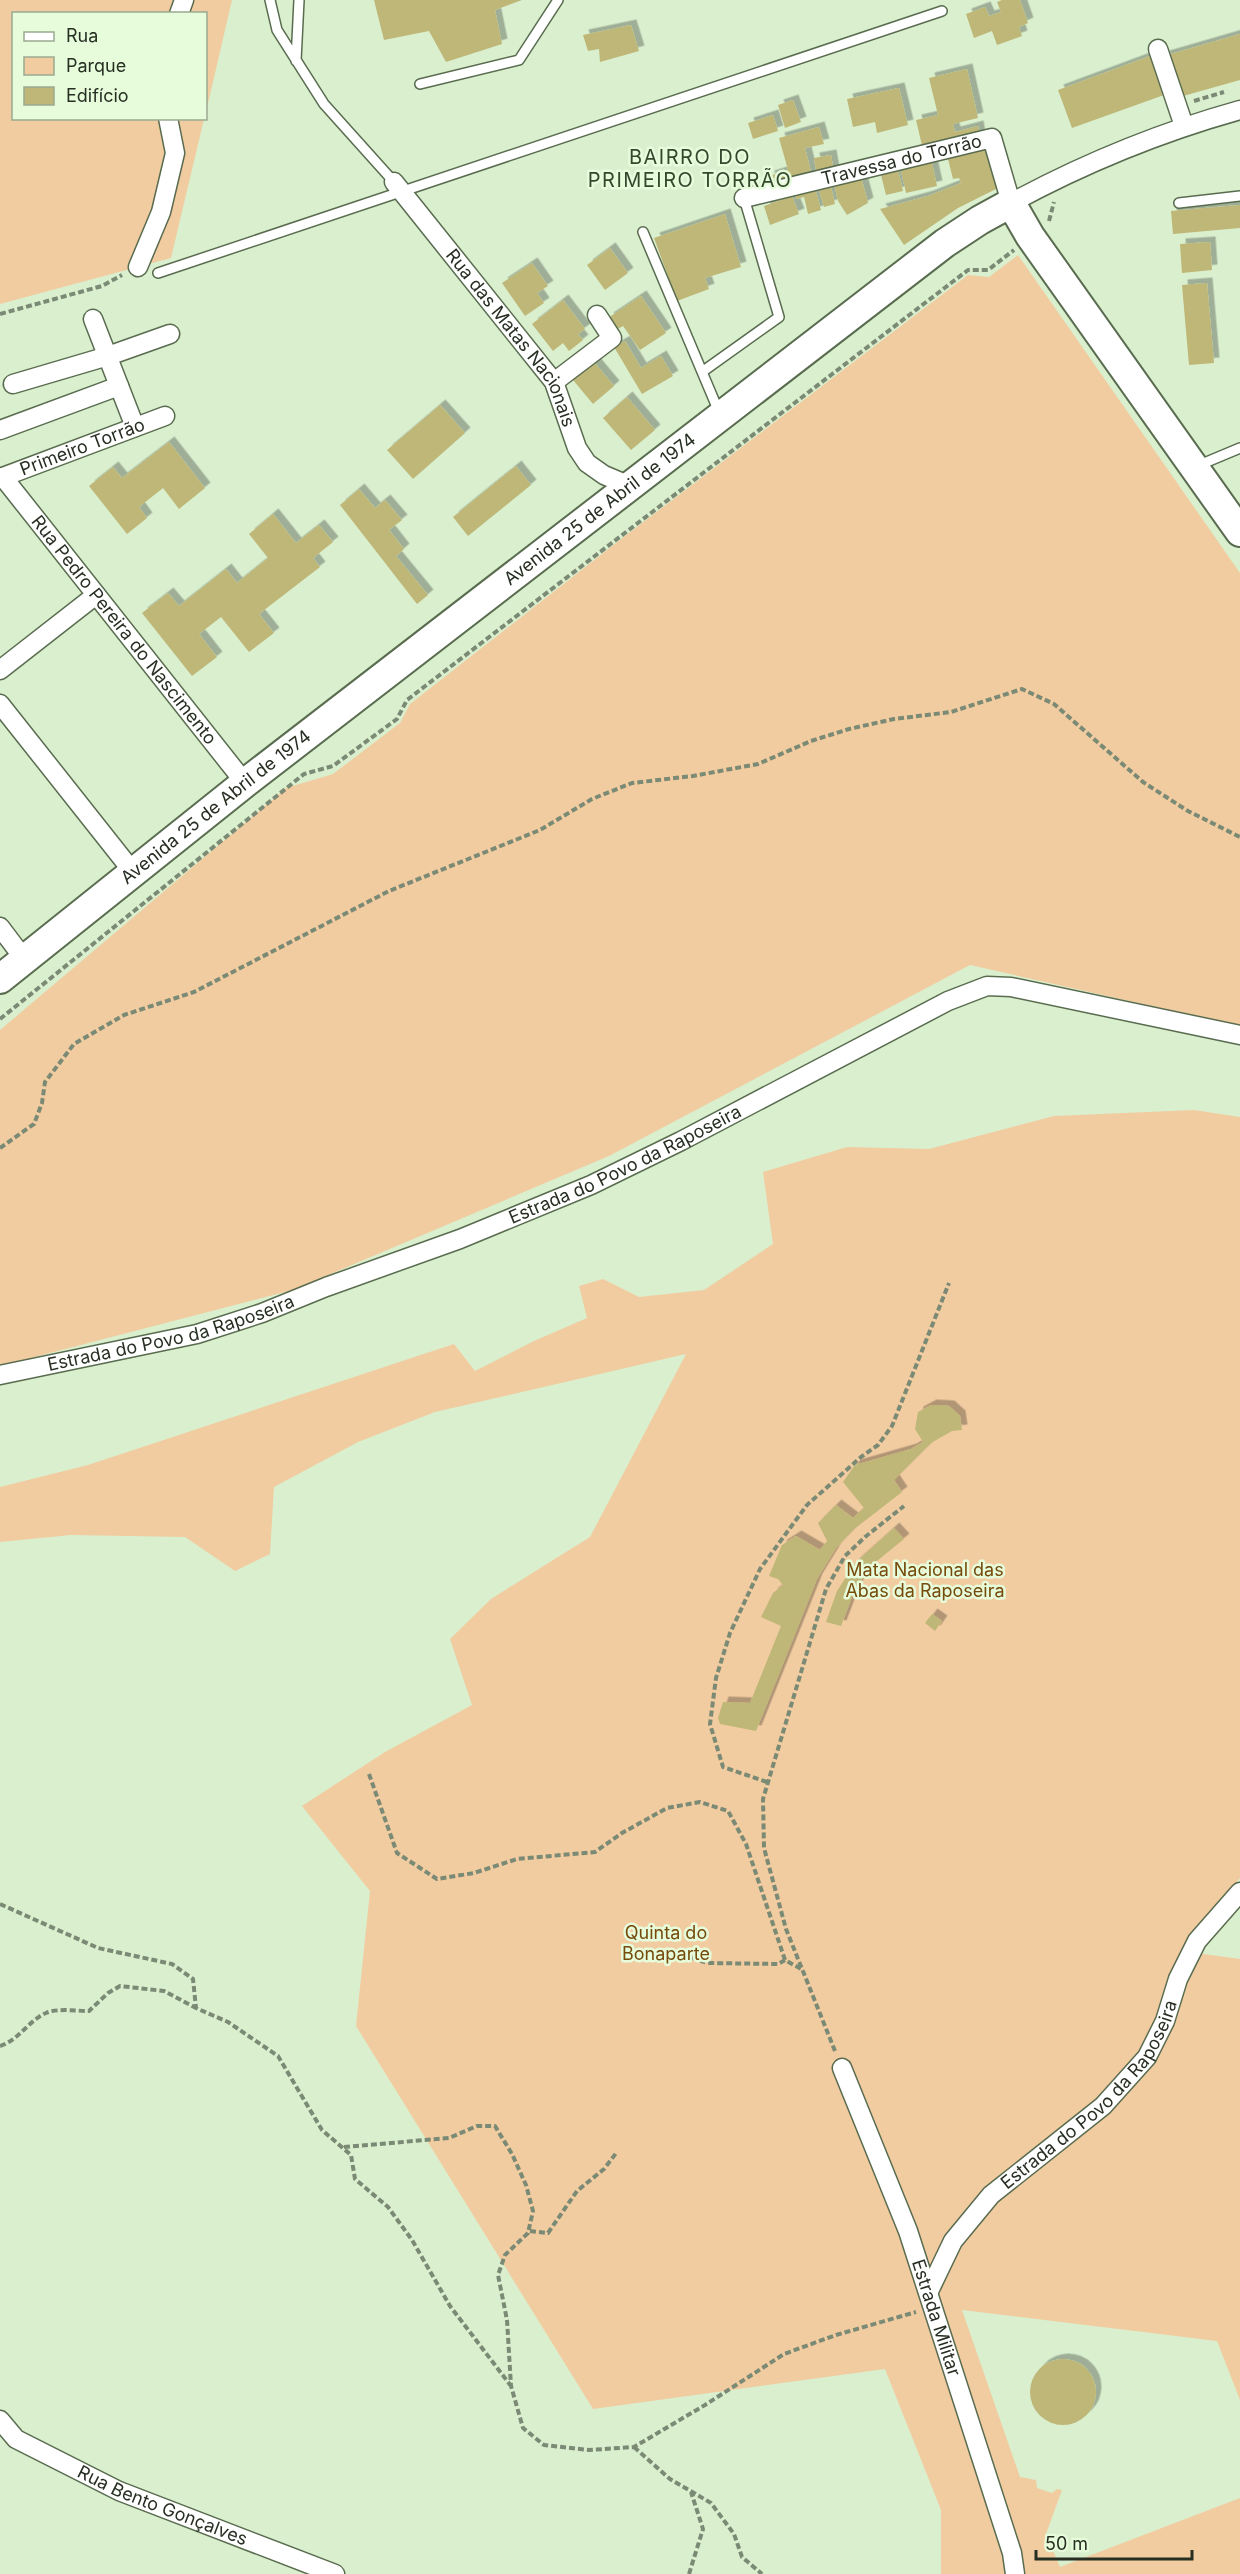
<svg xmlns="http://www.w3.org/2000/svg" width="1240" height="2574" viewBox="0 0 1240 2574" font-family="Inter,sans-serif">
  <defs>
    <filter id="shadow"><feDropShadow dx="5.5" dy="-5.5" stdDeviation="0" flood-color="#0004"/></filter>
  </defs>
  <rect width="100%" height="100%" fill="#d9efce"/>
  <path fill="#f2cca1" d="M0 0H232L206 112V14H14V118L204 119 171 258 0 304Z
    M1018 255 1240 573V1026L970 965 609 1156 293 1290 0 1366V1030L286 788 333 774 400 723 410 704 625 536 968 275 989 277Z
    M1194 1110 1240 1117V1878L1182 1951 1240 1959V2400L1217 2341 962 2310 1020 2477 1036 2480 1037 2488 1052 2493 1057 2489 1062 2490 1046 2534 1060 2567 1240 2498V2574H941V2510L885 2369 593 2409 356 2026 370 1891 302 1806 385 1752 472 1705 450 1639 491 1599 590 1537 686 1354 435 1412 358 1442 274 1487 270 1554 235 1571 185 1537 71 1535 0 1542V1487L88 1465 454 1344 475 1371 534 1341 587 1318 579 1286 603 1279 639 1297 704 1290 773 1244 763 1172 847 1147 929 1149 1054 1116Z"/>
  <path fill="#bfb777" filter="url(#shadow)" d="M374 0H522L495 10 502 44 446 62 429 31 384 40Z
    M1002 0H1020L1028 23 1019 27 1022 36 997 45 992 31 974 38 966 14 985 7 989 16 1001 12 997 2Z
    M631 25 639 51 600 62 599 49 588 51 583 35Z
    M1240 34V80L1176 98 1164 56Z
    M1150 56 1164 95 1072 128 1058 90Z
    M967 69 978 118 953 124 955 132 978 126 980 137 923 150 916 120 938 115 929 78Z
    M899 88 908 125 877 133 875 122 853 127 847 99Z
    M793 100 801 122 785 128 778 105Z
    M773 115 778 131 753 139 748 123Z
    M819 127 824 144 805 148 812 176 772 187 769 176 788 170 779 138Z
    M985 146 998 188 958 208 904 245 880 209 928 196 961 183 959 178 953 179 947 155Z
    M831 155 834 172 817 176 814 158Z
    M931 159 937 186 906 193 900 166Z
    M897 166 903 191 886 195 880 171Z
    M860 173 868 203 847 215 838 201 833 179Z
    M814 184 821 210 808 214 804 197 796 199 793 189Z
    M831 187 835 204 824 207 819 190Z
    M792 196 799 214 770 225 764 206Z
    M1240 205V228L1173 234 1171 211Z
    M725 214 741 267 705 278 709 289 677 301 654 238Z
    M1210 242 1212 270 1182 273 1180 244Z
    M610 248 628 273 605 290 587 265Z
    M532 263 548 286 537 293 544 303 525 316 502 283Z
    M1207 283 1214 363 1189 365 1182 285Z
    M641 296 666 333 640 350 623 326 616 330 608 318Z
    M563 300 585 329 578 334 583 340 569 351 563 343 553 351 532 324Z
    M625 341 641 368 661 356 673 376 642 394 614 347Z
    M594 362 614 386 593 404 573 380Z
    M627 397 655 430 631 450 603 418Z
    M440 405 465 433 413 479 387 450Z
    M169 442 205 488 179 509 163 488 139 507 147 518 127 534 89 486 113 467 122 478Z
    M516 466 531 485 468 536 453 517Z
    M359 489 375 508 385 500 402 520 389 530 404 549 396 556 428 595 417 604 340 505Z
    M273 514 296 543 319 525 333 542 313 558 320 567 259 614 274 633 249 652 221 617 199 634 217 657 192 676 142 613 168 593 179 606 226 569 237 583 268 558 249 534Z
    M931 1405 949 1406 960 1416 962 1430 952 1431 931 1443 894 1480 902 1492 853 1530 836 1548 817 1579 756 1731 720 1724 718 1718 723 1702 750 1703 781 1626 761 1617 773 1593 783 1585 778 1579 769 1576 782 1545 796 1536 820 1550 827 1541 818 1523 836 1505 853 1518 864 1508 843 1482 855 1465 911 1449 923 1442 915 1429 918 1412Z
    M894 1528 904 1539 872 1565 855 1589 841 1626 826 1622 837 1591 856 1562Z
    M932 1614 942 1621 935 1631 925 1623Z
    M1030 2392a33 33 0 1 1 66 0a33 33 0 1 1-66 0Z"/>
  <g fill="none" stroke-linecap="round" stroke-linejoin="round">
    <defs>
      <path id="lane" d="M270 0 277 30 324 104 394 182
        M296 61 299 0
        M420 84 519 60 558 0
        M1179 203 1240 196
        M643 232 719 412
        M158 273 942 11
        M702 372 779 317 744 198
        M1197 466 1240 448"/>
      <g id="street">
        <path d="M179 14 184 0"/>
        <path d="M1158 49 1184 126"/>
        <path id="s1" d="M394 182 554 382 577 448 587 463 604 475 630 486"/>
        <path id="s2" d="M744 198 992 138 1011 203C1083 164 1161 132 1240 110"/>
        <path d="M138 267 161 212 175 153 168 118"/>
        <path d="M93 319 135 427"/>
        <path d="M554 382 612 338 597 315"/>
        <path d="M13 384 108 356 170 334"/>
        <path d="M0 430 119 386"/>
        <path id="s3" d="M3 477 245 783"/>
        <path id="s4" d="M0 478 165 416"/>
        <path d="M0 670 96 595"/>
        <path d="M0 704 133 872"/>
        <path d="M0 927 25 960"/>
        <path id="s5" d="M0 1375 197 1334 262 1313 326 1287 460 1239 591 1185 681 1141 948 1001 987 986 1011 987 1240 1035"/>
        <path id="s6" d="M842 2068 908 2231 1012 2553 1015 2574"/>
        <path id="s7" d="M929 2291 953 2241 991 2195 1103 2106 1147 2057 1165 2021 1178 1979 1197 1941 1240 1892"/>
        <path id="s8" d="M0 2420 16 2439 119 2491 335 2574"/>
      </g>
      <g id="primary">
        <path id="s9" d="M0 979 245 783 945 243 980 220 1011 203 1030 236 1240 532"/>
      </g>
    </defs>
    <use href="#lane" stroke="#596c4f" stroke-width="12"/>
    <use href="#street" stroke="#596c4f" stroke-width="21"/>
    <use href="#primary" stroke="#596c4f" stroke-width="32"/>
    <path stroke="#7b8a74" stroke-width="4" stroke-dasharray="6 3" stroke-linecap="butt" d="M1194 101 1224 92
      M1049 221 1054 202
      M0 314 102 286 122 275
      M0 1019 304 774 333 766 397 719 407 700 968 270H988L1014 250
      M0 1148 34 1124 42 1103 45 1082 74 1044 124 1015 194 992 389 891 540 830 592 799 632 783 693 776 758 764 811 741 849 729 894 719 951 712 1022 689 1054 704 1143 782 1188 811 1240 837
      M369 1774 397 1853 437 1879 474 1873 517 1859 595 1852 622 1833 667 1808 700 1802 728 1811 746 1844 785 1960 803 1970
      M767 1782 723 1767 710 1724 716 1678 730 1633 760 1569 807 1505 861 1457 878 1445 892 1426 949 1283
      M0 1904 98 1948 172 1964 193 1979 196 2008 228 2022 278 2056 322 2130 351 2155 355 2179 388 2207 412 2240 450 2306 511 2386
      M674 1952 707 1963 778 1964 785 1960
      M0 2046C19 2040 28 2021 46 2013 57 2008 76 2011 89 2011L108 1993 120 1986 164 1991 196 2008
      M835 2051 786 1929 764 1848 763 1799 826 1589 845 1556 865 1537 904 1506
      M344 2147 449 2138 477 2126H495L512 2154 526 2185 533 2211 528 2233 505 2255 498 2275 507 2320 511 2386 523 2428 544 2445 589 2450 634 2447 705 2405 784 2354 836 2335 916 2312
      M530 2231 548 2233 577 2191 604 2169 617 2152
      M634 2447 670 2479 711 2503 734 2534 742 2557 762 2574
      M689 2574 703 2529 691 2492"/>
    <use href="#lane" stroke="#fff" stroke-width="9"/>
    <use href="#street" stroke="#fff" stroke-width="18"/>
    <use href="#primary" stroke="#fff" stroke-width="28"/>
  </g>
  <g text-anchor="middle" stroke-width="5" stroke-linejoin="round" paint-order="stroke">
    <g font-size="18" fill="#272f23" stroke="#e6fcdb">
      <text dy="6" stroke="none"><textPath href="#s2" startOffset="162">Travessa do Torrão</textPath></text>
      <text dy="6" stroke="none"><textPath href="#s1" startOffset="196">Rua das Matas Nacionais</textPath></text>
      <text dy="6" stroke="none"><textPath href="#s4" startOffset="88">Primeiro Torrão</textPath></text>
      <text dy="6" stroke="none"><textPath href="#s9" startOffset="762">Avenida 25 de Abril de 1974</textPath></text>
      <text dy="6" stroke="none"><textPath href="#s3" startOffset="195">Rua Pedro Pereira do Nascimento</textPath></text>
      <text dy="6" stroke="none"><textPath href="#s9" startOffset="276">Avenida 25 de Abril de 1974</textPath></text>
      <text dy="6" stroke="none"><textPath href="#s5" startOffset="662">Estrada do Povo da Raposeira</textPath></text>
      <text dy="6" stroke="none"><textPath href="#s5" startOffset="176">Estrada do Povo da Raposeira</textPath></text>
      <text dy="6" stroke="none"><textPath href="#s7" startOffset="258">Estrada do Povo da Raposeira</textPath></text>
      <text dy="6" stroke="none"><textPath href="#s6" startOffset="267">Estrada Militar</textPath></text>
      <text dy="6" stroke="none"><textPath href="#s8" startOffset="186">Rua Bento Gonçalves</textPath></text>
    </g>
    <g font-size="18" fill="#754a0b" stroke="#e6fcdb">
      <text x="925" y="1576">Mata Nacional das<tspan x="925" dy="21">Abas da Raposeira</tspan></text>
      <text x="666" y="1939">Quinta do<tspan x="666" dy="21">Bonaparte</tspan></text>
    </g>
    <g font-size="20" letter-spacing="1.5" fill="#35472c" stroke="#e6fcdb">
      <text x="690" y="164">BAIRRO DO<tspan x="690" dy="23">PRIMEIRO TORRÃO</tspan></text>
    </g>
  </g>
  <rect x="12" y="12" width="195" height="108" fill="#e6fcdb" stroke="#9aaa91" stroke-width="1.5"/>
  <rect x="24" y="32" width="30" height="9" fill="#ffffff" stroke="#9aaa91" stroke-width="1.5"/>
  <text x="66" y="42" font-size="18" fill="#272f23">Rua</text>
  <rect x="24" y="57" width="30" height="18" fill="#f2cca1" stroke="#9aaa91" stroke-width="1.5"/>
  <text x="66" y="72" font-size="18" fill="#272f23">Parque</text>
  <rect x="24" y="87" width="30" height="18" fill="#bfb777" stroke="#9aaa91" stroke-width="1.5"/>
  <text x="66" y="102" font-size="18" fill="#272f23">Edifício</text>
  <path d="M1036 2550v9h156v-9" fill="none" stroke="#272f23" stroke-width="3"/>
  <text x="1045" y="2550" font-size="18" fill="#272f23" stroke="#e6fcdb" stroke-width="4.5" paint-order="stroke">50 m</text>
</svg>
